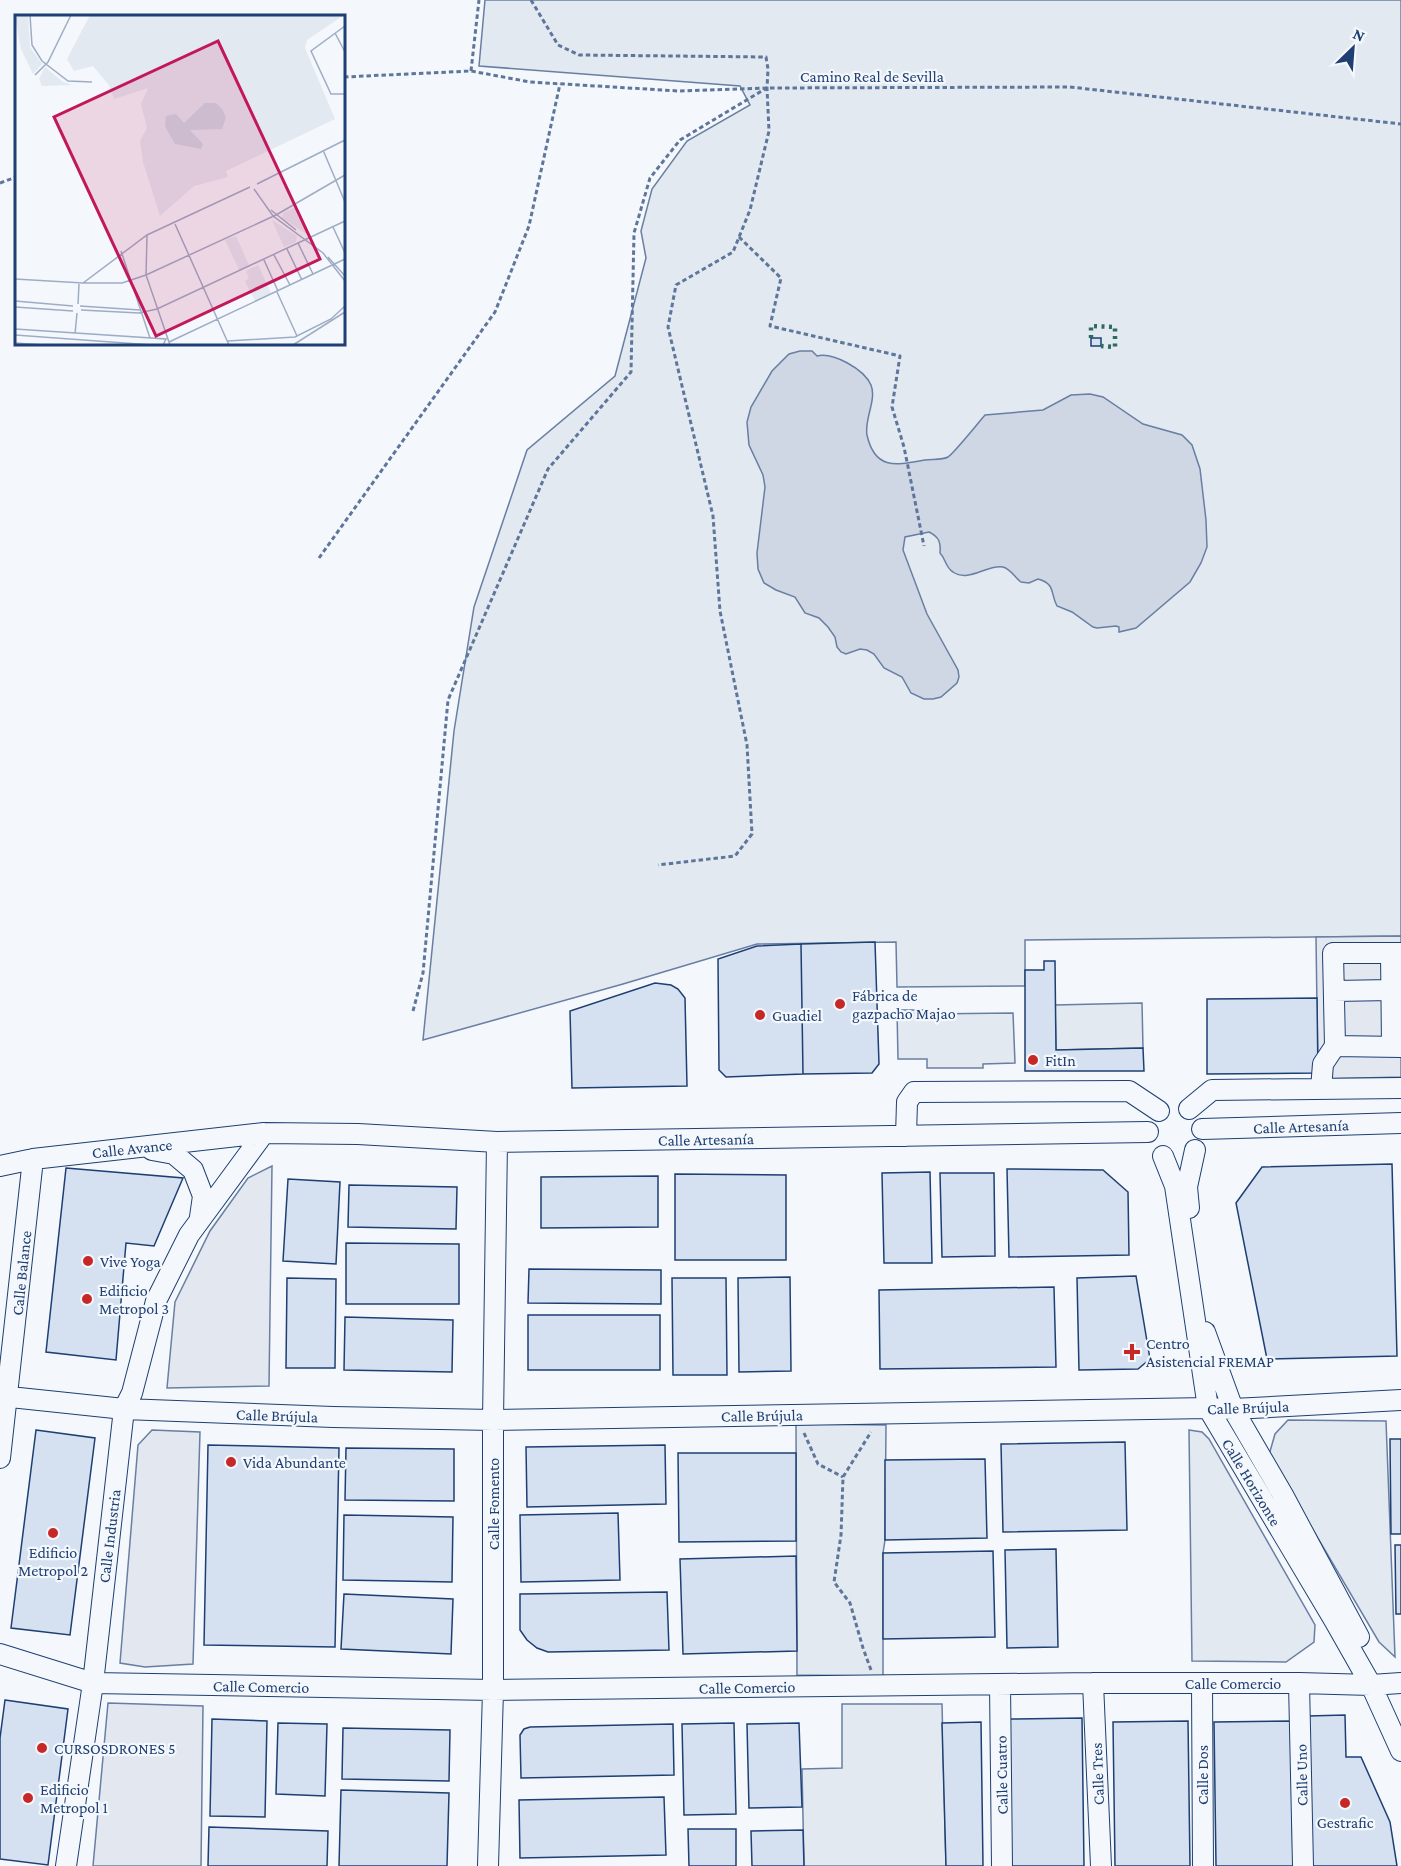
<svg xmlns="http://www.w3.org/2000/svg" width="1401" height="1866" viewBox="0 0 1401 1866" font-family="'Crimson Pro',serif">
  <rect width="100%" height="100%" fill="#f4f7fb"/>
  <path fill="#e3e9f0" stroke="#687fa3" stroke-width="1.5" d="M485 0H1401V936L1025 940V986L897 987 896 942 757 944 623 984 423 1040 454 731 474 607 527 450 615 376 646 258 641 231 652 189 687 141 750 105 740 86 479 66Z
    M1142 1003 1143 1048 1056 1050 1055 1005Z
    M897 1010H926V1014L1013 1013 1015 1063 983 1064V1068H927V1059H898Z
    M1288 1420 1386 1421 1395 1657 1379 1642 1269 1455 1275 1434Z
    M796 1424 886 1425 885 1540 883 1553V1676L797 1675Z
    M1189 1430 1202 1432 1209 1439 1315 1625 1314 1642 1286 1662 1192 1661Z
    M842 1704H942L946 1866H804L802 1769 842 1768Z"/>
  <path fill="#e3e8f0" stroke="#687fa3" stroke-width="1.5" d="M1401 936V1077L1318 1079 1316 937Z
    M272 1166 269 1386 167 1388 175 1302 210 1231 248 1178Z
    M152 1430 200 1432 193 1664 145 1667 120 1663 138 1445Z
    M108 1703 203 1706 201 1866H93Z"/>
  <path fill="#cfd7e4" stroke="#687fa3" stroke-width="1.5" d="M800 351H812L817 356C833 352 864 369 871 385 877 400 864 419 867 435 875 471 897 465 925 460 932 459 943 460 948 457 955 452 978 423 985 415L1043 410 1071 395 1090 394 1103 397 1143 424 1182 435 1192 445 1200 469 1206 520 1207 547 1201 563 1190 582 1136 628 1119 632V627L1116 626 1097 628 1093 627 1072 612 1057 606C1050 593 1056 584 1038 579L1029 583 1021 582C1015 578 1011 569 1003 567 987 564 969 583 953 572 945 567 946 559 940 553 941 542 939 537 929 532L905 537 903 550 927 614 958 670 959 677 957 683 941 697 933 699H924L911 693 902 677 884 668 874 654 867 650 860 649 846 654 841 652 837 647 835 637 828 627 819 618 805 613 795 597 776 590 764 583 758 569 757 553 765 487 763 475 749 445 747 422 751 407 772 371 789 354Z"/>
  <path fill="#d5e0f0" stroke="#1d3f73" stroke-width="1.5" d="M1091 338H1101V346H1091Z
    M875 942 879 1064 872 1073 803 1074 801 944Z
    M801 944 803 1074 726 1077 719 1070 718 959 757 946Z
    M1044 961H1055L1056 1050 1143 1048 1144 1071H1025V970H1044Z
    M655 983 671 985 678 989 685 998 687 1086 572 1088 570 1011Z
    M1317 998 1318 1073 1207 1074V999Z
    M1392 1164 1397 1356 1267 1359 1236 1203 1262 1167Z
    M66 1168 183 1178 154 1246 126 1243 116 1360 46 1352Z
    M1007 1169 1103 1170 1128 1192 1129 1255 1009 1257Z
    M930 1172 932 1263H884L882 1173Z
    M940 1173H994L995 1256 942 1257Z
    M675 1174 786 1175V1260H675Z
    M658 1176V1227L541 1228V1177Z
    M288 1179 340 1182 336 1264 283 1261Z
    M349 1185 457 1187 456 1229 348 1227Z
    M346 1243 459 1244V1304H346Z
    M529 1269 661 1270V1304L528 1303Z
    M1136 1276 1150 1359 1138 1369 1079 1370 1077 1278Z
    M790 1277 791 1371 739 1372 738 1278Z
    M287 1278 336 1279 335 1368H286Z
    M672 1278H726L727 1375H673Z
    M1054 1287 1056 1367 880 1369 879 1290Z
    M528 1315H660V1370H528Z
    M345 1317 453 1320 452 1372 344 1370Z
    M36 1430 95 1438 70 1635 11 1628Z
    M1390 1439H1401V1534H1391Z
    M1125 1442 1127 1530 1003 1532 1001 1444Z
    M208 1445 339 1448 335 1647 204 1645Z
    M665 1445 666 1504 527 1507 526 1447Z
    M346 1448 454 1449V1501L345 1500Z
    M678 1453H796V1541L679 1542Z
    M985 1459 987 1538 885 1540V1460Z
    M618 1513 620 1580 521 1582 520 1515Z
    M344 1515 453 1517 452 1582 343 1580Z
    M1395 1545H1401V1614H1396Z
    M1056 1549 1058 1647 1007 1648 1005 1550Z
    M993 1551 995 1637 883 1639V1553Z
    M796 1556 797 1651 683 1654 680 1559Z
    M667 1592 669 1650 548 1652 537 1648 527 1640 520 1630V1594Z
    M344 1594 453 1599 451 1654 341 1649Z
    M5 1700 68 1709 48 1865 0 1859V1738Z
    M1345 1715 1346 1757H1361L1390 1822 1397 1866H1309L1308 1716Z
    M1082 1718 1084 1866H1010L1009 1719Z
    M212 1719 267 1721 265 1817 210 1816Z
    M1188 1721 1190 1866H1115L1113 1722Z
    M1291 1721 1293 1866H1216L1214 1722Z
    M981 1722 983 1866H946L942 1723Z
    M278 1723 327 1724 325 1796 276 1794Z
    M734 1723 736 1814 684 1815 682 1724Z
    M799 1723 802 1807 749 1808 747 1724Z
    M673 1724 674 1775 521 1778 520 1735 524 1729 530 1727Z
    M343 1728 450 1730 449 1781 342 1779Z
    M341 1790 449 1793 447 1866H339Z
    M664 1797 666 1855 520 1858 519 1800Z
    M209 1827 328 1831 327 1866H208Z
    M688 1829H736V1866H689Z
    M803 1830 804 1866H752L751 1831Z"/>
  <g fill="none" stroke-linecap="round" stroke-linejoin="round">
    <defs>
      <path id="minor" d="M1391 953 1392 1046
        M1334 991 1391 990
        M1335 1046 1333 953H1401
        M1321 1089 1323 1064 1335 1046 1401 1047
        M1189 1109 1212 1090 1401 1088
        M1202 1129 1401 1123
        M906 1136 907 1102 914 1092 1129 1091 1159 1111
        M152 1150 174 1154 193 1170 203 1196 200 1217
        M1163 1156 1175 1186 1208 1408 1334 1620 1371 1685 1401 1751
        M0 1166 33 1159 264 1133 358 1134 497 1142 1148 1132
        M1189 1208 1187 1187 1195 1150
        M1205 1332 1233 1409 1283 1495 1359 1637
        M0 1396 124 1409 333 1417 493 1420 1208 1408 1233 1409 1401 1400
        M0 1458 33 1159
        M0 1654 93 1683 493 1690 1093 1683H1299L1371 1685 1401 1683
        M1093 1683 1101 1866
        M1202 1683 1203 1866
        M1299 1683 1303 1866
        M1000 1684 1002 1866
        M66 1866 93 1683 124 1409 132 1393 156 1301 189 1235 264 1133
        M488 1866 493 1690V1420L497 1142"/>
    </defs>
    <use href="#minor" stroke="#1d3f73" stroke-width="22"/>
    <path stroke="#5e769c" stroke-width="3" stroke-dasharray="4.5 3" stroke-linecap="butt" d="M531 0 558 45 579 55 766 57 768 69 767 88 769 131 750 210 733 252 676 285 668 327 713 516 720 611 747 745 752 834 735 856 658 865
      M471 71 479 0
      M344 77 471 71 530 82 679 91 767 88 1070 87 1401 124
      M0 183 16 177
      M739 237 781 278 770 326 900 356 892 407 904 447 924 546
      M319 558 495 312 529 226 560 84
      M413 1011 423 973 448 700 548 469 631 372 634 233 650 178 680 140 765 89
      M804 1433 818 1464 843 1477
      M871 1670 863 1648 850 1603 834 1582 841 1535 843 1477 871 1432"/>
    <use href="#minor" stroke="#f4f7fb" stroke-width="20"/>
    <path stroke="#2c6c60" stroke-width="4.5" stroke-dasharray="3 4.5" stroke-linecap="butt" d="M1091 338V326L1115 327V347L1101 346"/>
  </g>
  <g fill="#c62828" stroke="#f4f7fb" stroke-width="2">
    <circle cx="840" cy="1004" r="6"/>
    <circle cx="760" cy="1015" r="6"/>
    <circle cx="1033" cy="1060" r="6"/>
    <circle cx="88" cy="1261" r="6"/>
    <circle cx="87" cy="1299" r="6"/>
    <path d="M1129 1343h6v6h6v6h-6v6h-6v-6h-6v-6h6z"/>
    <circle cx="231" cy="1462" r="6"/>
    <circle cx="53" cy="1533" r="6"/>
    <circle cx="42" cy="1748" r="6"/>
    <circle cx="28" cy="1798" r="6"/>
    <circle cx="1345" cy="1803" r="6"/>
  </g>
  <g text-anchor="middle" stroke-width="4.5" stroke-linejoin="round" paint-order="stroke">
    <g font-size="16" fill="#1d3f73" stroke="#f4f7fb">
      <text x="872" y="82">Camino Real de Sevilla</text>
      <text transform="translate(1301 1126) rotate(-2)" y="6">Calle Artesanía</text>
      <text transform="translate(706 1139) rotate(-1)" y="6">Calle Artesanía</text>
      <text transform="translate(132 1148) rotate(-6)" y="6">Calle Avance</text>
      <text transform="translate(21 1273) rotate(-84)" y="6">Calle Balance</text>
      <text transform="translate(1248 1407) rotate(-2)" y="6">Calle Brújula</text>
      <text transform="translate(277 1415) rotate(2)" y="6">Calle Brújula</text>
      <text transform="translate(762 1415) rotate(-1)" y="6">Calle Brújula</text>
      <text transform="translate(1252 1482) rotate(59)" y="6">Calle Horizonte</text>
      <text transform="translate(493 1504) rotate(-90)" y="6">Calle Fomento</text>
      <text transform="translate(109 1536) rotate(-83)" y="6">Calle Industria</text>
      <text x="1233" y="1689">Calle Comercio</text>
      <text transform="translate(261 1686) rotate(1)" y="6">Calle Comercio</text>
      <text transform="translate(747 1687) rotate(-1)" y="6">Calle Comercio</text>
      <text transform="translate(1097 1774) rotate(-92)" y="6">Calle Tres</text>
      <text transform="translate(1001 1775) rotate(-91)" y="6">Calle Cuatro</text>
      <text transform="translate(1202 1775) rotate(-90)" y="6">Calle Dos</text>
      <text transform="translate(1301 1775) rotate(-91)" y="6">Calle Uno</text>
    </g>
    <g font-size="16" fill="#1d3f73" stroke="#f4f7fb" text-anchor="start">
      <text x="852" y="1001">Fábrica de<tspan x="852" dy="18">gazpacho Majao</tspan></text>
      <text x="772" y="1021">Guadiel</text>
      <text x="1045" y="1066">FitIn</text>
      <text x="100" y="1267">Vive Yoga</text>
      <text x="99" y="1296">Edificio<tspan x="99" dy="18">Metropol 3</tspan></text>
      <text x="1146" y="1349">Centro<tspan x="1146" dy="18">Asistencial FREMAP</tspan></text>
      <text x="243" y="1468">Vida Abundante</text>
      <text x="53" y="1558" text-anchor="middle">Edificio<tspan x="53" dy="18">Metropol 2</tspan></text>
      <text x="54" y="1754">CURSOSDRONES 5</text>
      <text x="40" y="1795">Edificio<tspan x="40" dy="18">Metropol 1</tspan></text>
      <text x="1345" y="1828" text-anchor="middle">Gestrafic</text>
    </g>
  </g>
  <g transform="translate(15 15)">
    <rect width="330" height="330" fill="#f4f7fb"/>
    <path d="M13 0 15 32 27 49 18 59 6 34 0 2ZM75 0H329L292 25 290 33 320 104 211 156 213 162 179 171 145 201 128 147 125 126 132 113 126 89 133 73 99 84 94 70 78 51 59 56 52 44ZM30 52 48 67 57 70 27 71 24 64ZM279 193 293 220 267 203 268 198ZM257 205 282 221 281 227 269 232ZM221 221 234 250 224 255 210 225ZM243 250 256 278 240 286 230 266 234 263 231 256Z" fill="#e3e9f0"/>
    <path d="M190 88H201L207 94 211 102 207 114 175 115 188 129 186 134 160 129 150 111 151 101 161 99 169 108Z" fill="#cfd7e4"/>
    <path fill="none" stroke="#9eadc5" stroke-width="1.5" d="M15 0 17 30 27 46 53 66 77 67M330 11 296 36 316 79H330M320 18 330 37M20 60 33 47 56 0M308 135 330 187M242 169 330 125M239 174 258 201 308 238 330 266M256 195 281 215M160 209 214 330M318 212 330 238M132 220 131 260 155 330M283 228 298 259M272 234 287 265M106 236 135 323M259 240 275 270M313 242 330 261M249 245 263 276M0 264 68 268 132 220 235 172M68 268H107L131 260 261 200 330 160M262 277 282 321M0 286 58 291M63 289 64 269M65 291 125 295M0 292 58 296M66 295 124 298 142 294 330 206M0 314 151 324 148 330M60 319 62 298M0 320 137 330M213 326 280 322 316 304 330 291M154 327 330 244M0 328 28 330M278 330 330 297"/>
    <path fill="#c2185b" fill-opacity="0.15" stroke="#c2185b" stroke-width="3" d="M203 26 305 244 141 321 39 102Z"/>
    <rect width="330" height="330" fill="none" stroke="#1d3f73" stroke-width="3"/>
  </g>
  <g transform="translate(1353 48) rotate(25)" stroke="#f4f7fb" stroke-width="4.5" paint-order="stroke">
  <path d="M0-4.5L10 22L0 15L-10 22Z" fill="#1d3f73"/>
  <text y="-9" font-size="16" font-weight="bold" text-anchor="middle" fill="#1d3f73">N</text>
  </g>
</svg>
